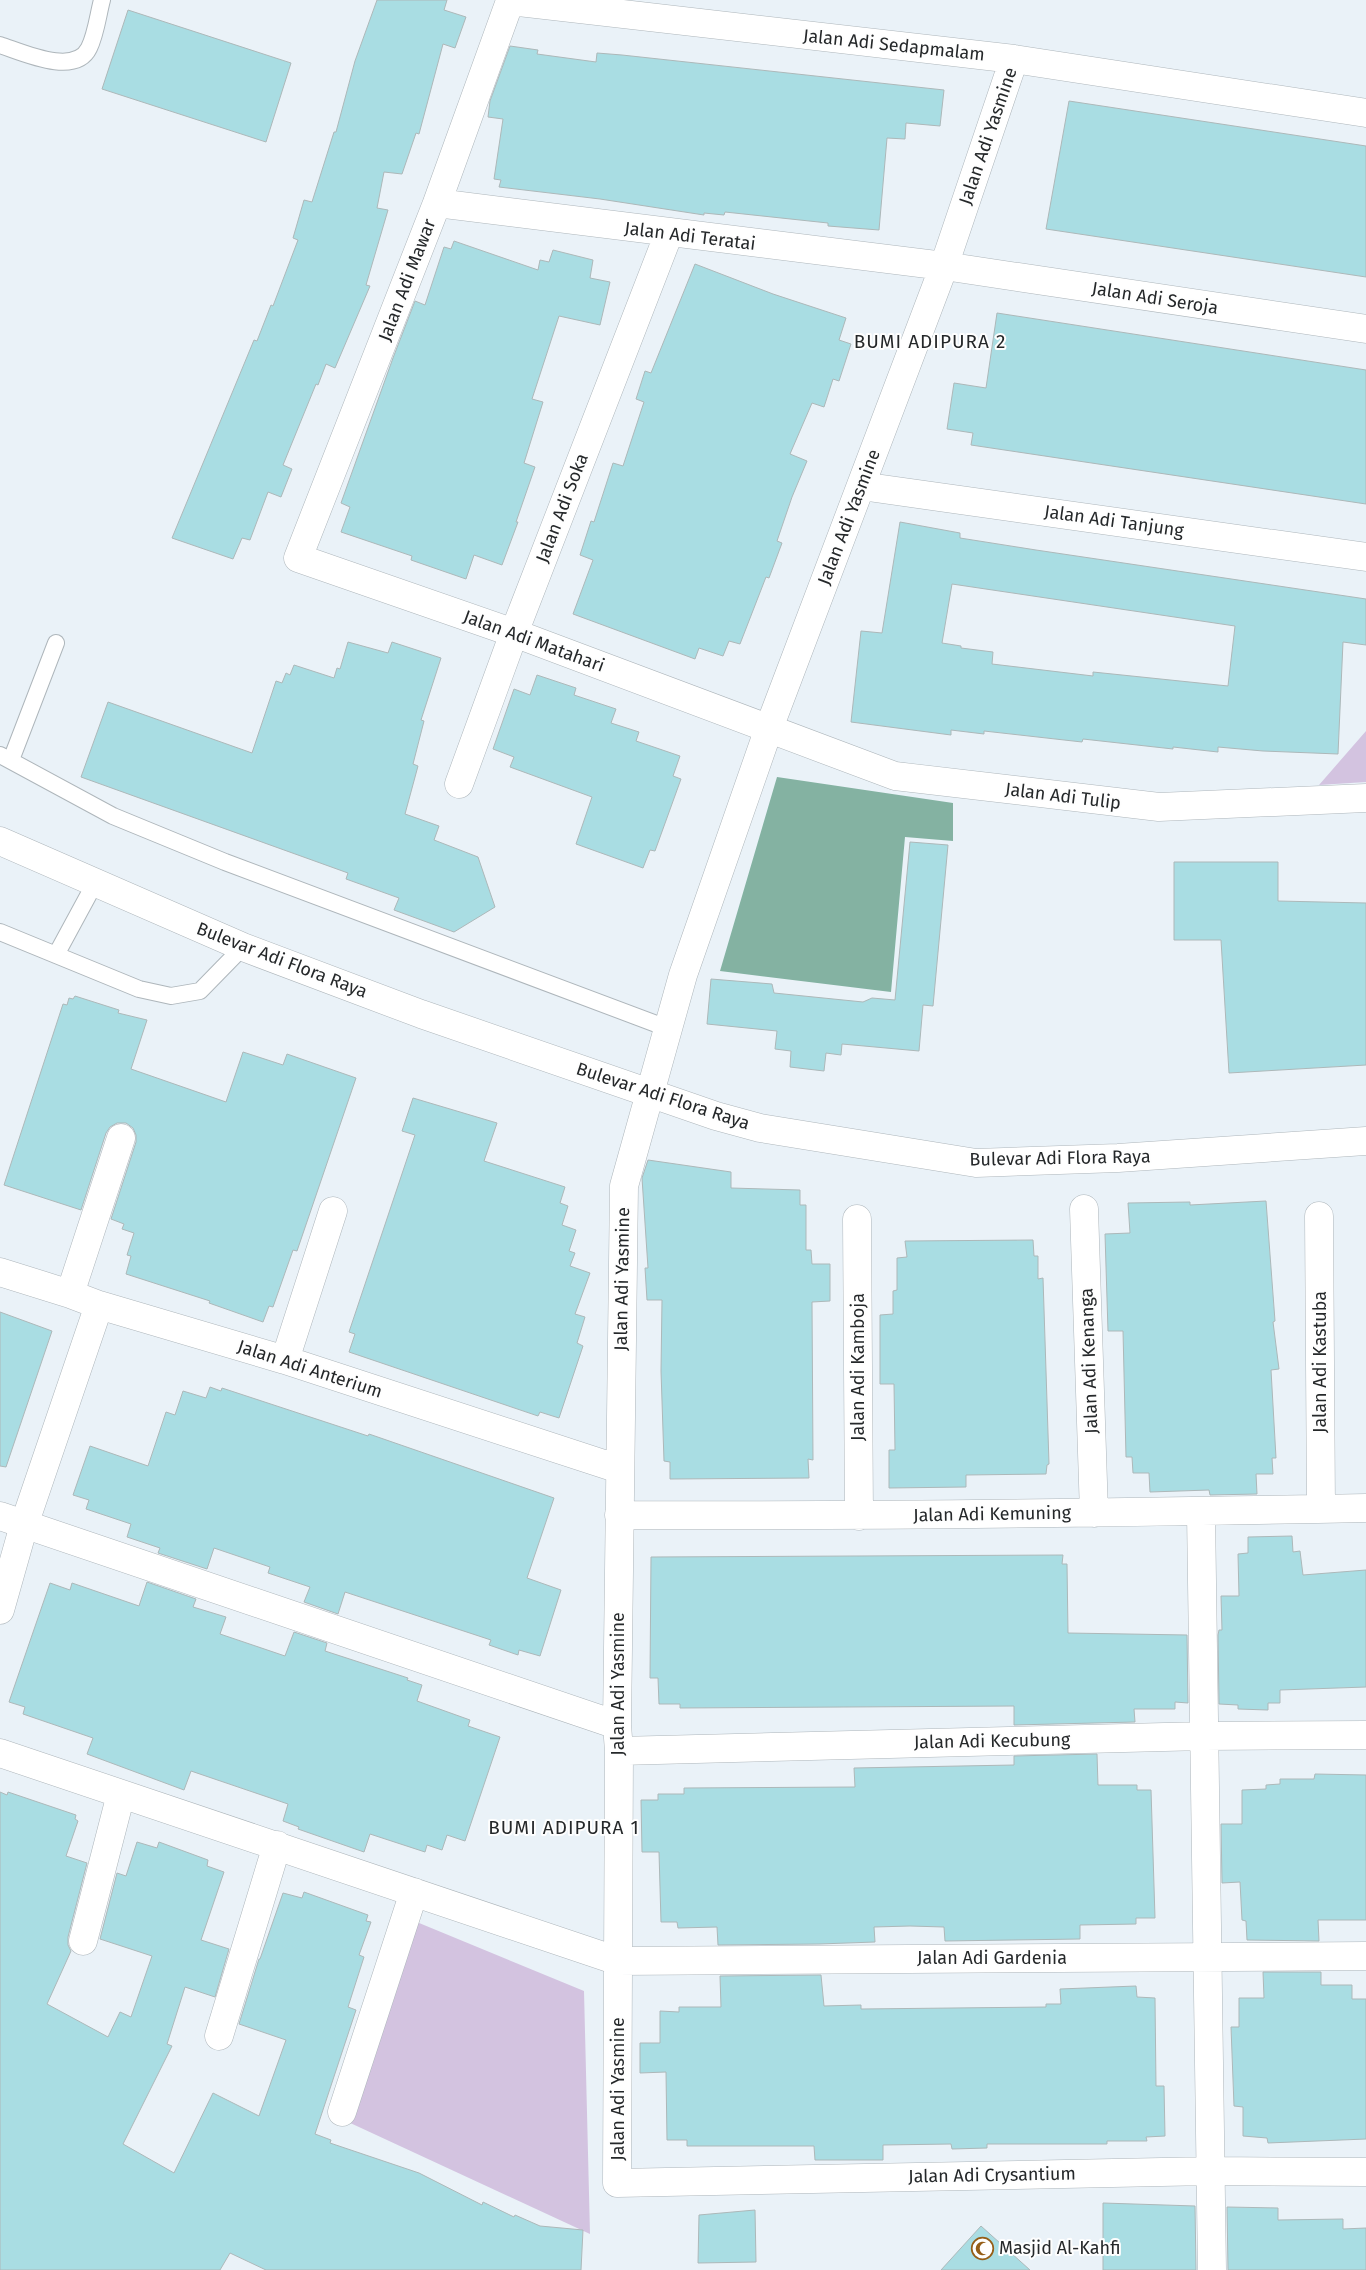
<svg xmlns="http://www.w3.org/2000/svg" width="1366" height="2270" viewBox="0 0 1366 2270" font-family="'Fira Sans',sans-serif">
  <rect width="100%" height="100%" fill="#eaf2f8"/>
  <path fill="#d3c3e0" d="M1366 731V782L1319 785Z
    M407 1918 584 1991 590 2234 333 2115Z"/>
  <path fill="#84b2a2" d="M777 777 953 803V841L905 837 891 992 720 971Z"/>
  <path fill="#a9dde3" stroke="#adb8b9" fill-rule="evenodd" d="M377 0H447L444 10 466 17 455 48 443 44 419 134 416 133 402 174 384 172 377 208 388 210 366 285 370 286 335 368 326 364 318 385 316 384 283 465 292 469 281 497 268 492 250 540 242 538 233 559 172 538 254 340 257 341 271 305 273 306 298 240 293 238 304 200 312 202 334 132H336L355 61Z
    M128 10 291 63 266 142 102 89Z
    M510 46 538 50 537 54 596 62 597 53 622 55 944 90 940 126 906 123 905 139 887 138 879 230 828 226V223L725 212 724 215 704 213V215L600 199 499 187 501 180 494 179 503 119 488 117 490 101Z
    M1069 101 1366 146V277L1046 229Z
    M454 241 538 270 540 260 549 262 553 250 593 260 590 278 610 282 600 325 559 316 532 399 543 402 524 463 535 467 516 522H518L502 565 474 555 466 579 411 560 412 556 341 532 350 507 341 503 393 358 415 301 425 305 444 247 451 249Z
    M695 264 773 294 846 318 839 340 851 344 839 381 833 379 824 407 812 403 790 454 807 461 792 497 777 541 782 543 769 578 766 577 740 644 729 641 723 656 699 648 695 659 573 614 593 560 580 555 591 521 594 522 613 463 623 466 644 402 636 399 645 371 651 373Z
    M997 313 1366 370V504L971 445 973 433 947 429 954 383 986 388Z
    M900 522 960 533V538L1036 550 1366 599V645L1343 642 1338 754 1263 751 1218 747V752L1173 747V749L1083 739 1082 742 984 731V734L951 730V735L851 722 861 631 882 633ZM952 584 1235 626 1228 686 1093 672V676L992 664 993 652 961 648V646L942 643Z
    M348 642 388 653 392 642 441 658 421 720 424 721 413 764 418 766 405 814 439 826 434 840 478 857 495 907 454 932 394 910 399 898 346 879 348 873 81 777 108 702 252 753 276 681 282 683 286 673 290 675 294 665 334 678 337 668 340 669Z
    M537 675 576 688 574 695 616 709 611 723 639 732 636 741 680 756 673 776 681 779 655 851 650 850 643 868 576 844 592 797 510 767 514 757 493 749 514 689 530 695Z
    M910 842 948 845 933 1006 923 1005 919 1051 842 1044 841 1055 826 1053 824 1071 790 1067 791 1051 775 1049 777 1031 707 1024 711 979 772 984 774 993 863 1002 872 998 895 1000Z
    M1174 862H1278V901L1366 903V1065L1229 1073 1221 940H1174Z
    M75 996 119 1010 118 1013 147 1020 131 1069 226 1102 243 1052 283 1065 287 1054 356 1078 297 1251 293 1250 273 1307 269 1306 263 1322 209 1303 210 1301 126 1274 131 1256 127 1255 134 1233 122 1229 124 1224 111 1219 136 1142V1135L133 1128 126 1123H117L110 1127 106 1133 81 1210 4 1185 63 1004 67 1005 69 998 73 999Z
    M413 1098 497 1123 484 1161 565 1187 560 1203 568 1206 562 1225 576 1230 569 1251 575 1253 570 1266 590 1273 575 1314 585 1317 577 1343 583 1346 559 1418 540 1412 538 1416 349 1352 355 1334 349 1332 415 1135 402 1131Z
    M648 1160 731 1172V1188L800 1190V1205H806V1250H811L812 1264H830V1301L812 1302 813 1460 808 1459 809 1478 670 1479V1462L664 1461 661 1371 662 1300H647L645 1268H648L642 1178Z
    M1266 1201 1275 1321 1273 1322 1279 1369 1271 1370 1276 1458H1272L1273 1474H1256L1257 1494 1210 1495 1209 1490 1150 1492 1149 1473H1133L1132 1457H1126L1123 1331H1108L1105 1234 1130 1233 1128 1203 1190 1202V1205Z
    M1033 1240 1034 1256H1038V1279L1043 1278 1049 1464 1047 1465 1046 1474 966 1475V1487L889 1488V1450H895L894 1384H880V1315L893 1314V1291L897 1290V1258L907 1257 905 1241Z
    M0 1312 52 1331 6 1467 0 1466Z
    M210 1387 221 1391 222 1388 368 1436 369 1434 554 1498 527 1578 561 1590 540 1656 519 1650 518 1655 489 1645 491 1640 345 1592 338 1614 304 1602 310 1587 268 1573 270 1567 214 1548 207 1569 158 1553 160 1548 127 1537 131 1524 86 1509 89 1500 73 1495 90 1446 148 1466 166 1412 175 1415 183 1391 206 1398Z
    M1292 1536 1293 1552 1300 1551 1303 1575 1366 1570V1687L1280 1690V1703H1268V1710L1238 1709V1705L1219 1704 1218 1635 1219 1630H1222L1221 1596H1239L1238 1554 1248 1553V1537Z
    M1063 1555 1062 1564H1067L1068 1633 1187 1635 1188 1703 1175 1702V1709H1134L1135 1722 1014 1725V1706L680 1708V1704H659L658 1678H650L651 1557Z
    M147 1582 196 1599 193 1607 226 1617 220 1634 285 1656 294 1632 327 1643 325 1651 408 1678 407 1680 422 1685 417 1701 470 1720 468 1726 500 1737 465 1841 447 1835 442 1850 427 1845 425 1852 370 1834 364 1852 298 1829 299 1827 283 1821 288 1804 191 1771 184 1790 87 1754 93 1738 23 1714 25 1707 9 1702 50 1583 70 1590 72 1583 139 1606Z
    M1097 1754 1098 1785H1137V1790H1151L1155 1918H1136V1924L1080 1925V1939L945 1941 944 1927 910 1926 874 1927 875 1942 819 1944 718 1945 717 1927 678 1928 677 1922H661L659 1852H642L641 1800H658V1794H684V1788L855 1787 854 1768 1014 1765V1756Z
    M1315 1774 1366 1775V1920H1318L1319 1941 1247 1940 1246 1921 1242 1920 1240 1882 1222 1883 1221 1824H1242V1790L1266 1789V1785L1280 1784V1779H1314Z
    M0 1792 7 1795 8 1792 76 1815 75 1819 78 1821 66 1856 87 1863 68 1937V1945L71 1951 47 2004 108 2037 120 2012 131 2017 152 1956 100 1939 117 1873 126 1876 137 1842 157 1848 159 1842 208 1860 207 1866 224 1872 201 1940 229 1949 215 1997 185 1987 167 2044 172 2046 123 2144 174 2173 213 2093 259 2116 286 2040 239 2024 259 1959H260L283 1893 302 1898 304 1892 368 1915 366 1921 371 1922 359 1955 364 1957 348 2007 356 2010 315 2134 331 2140 330 2143 419 2173 482 2205 483 2202 514 2217 515 2215 540 2226 583 2230 581 2270H266L230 2253 220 2270H0Z
    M1263 1972H1321V1985H1352V1999H1366V2139L1268 2143 1267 2138 1243 2136V2107L1234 2106 1231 2027H1239V1998H1264Z
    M821 1975 824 2006 861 2005V2009L1046 2007V2004H1061L1060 1989 1136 1986 1137 1997 1155 1998 1156 2086H1164L1165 2136 1146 2137 1147 2141H1107V2144H987V2148L952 2149 951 2144 883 2145V2160H815L814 2146H687V2140H667L666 2072 640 2073V2043H660V2011L679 2012V2007H721L720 1976Z
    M1103 2203 1195 2206 1196 2270H1103Z
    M1227 2207 1278 2208V2220L1343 2219V2229L1366 2228V2270H1228Z
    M755 2210 756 2262 698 2263 699 2215Z
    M981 2226 1030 2270H941Z"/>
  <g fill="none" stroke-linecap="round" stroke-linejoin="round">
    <defs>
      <path id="lane" d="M0 45C22 52 75 77 89 48 96 34 98 15 102 0
        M0 755 113 816 225 862 667 1028
        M11 760 56 643
        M0 932 139 989 171 996 200 991 243 947
        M56 955 95 883"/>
      <path id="street" d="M1014 59 944 266 769 728 683 975 624 1186 617 1725 619 1751 617 2183 1210 2171 1366 2172
        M1366 113 1014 59 510 1 437 203 298 558 514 633 895 776 1159 807 1366 798
        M437 203 944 266 1366 329
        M861 486 1366 557
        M459 784 514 633 669 233
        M0 841 243 947 421 1014 716 1116 760 1128 976 1163 1118 1158 1366 1141
        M1084 1209 1094 1513
        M1319 1216 1321 1509
        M857 1219 859 1516
        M0 1272 70 1294 99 1305 285 1360 619 1469
        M70 1294 121 1138
        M285 1360 333 1211
        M1201 1513 1212 2270
        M619 1515C868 1516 1117 1513 1366 1508
        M0 1516 617 1725
        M0 1610 24 1525 99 1305
        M619 1751 1204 1736 1366 1735
        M0 1753 618 1961 1366 1956
        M83 1941 121 1794
        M219 2036 277 1845
        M342 2112 414 1892"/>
    </defs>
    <use href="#lane" stroke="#aeb6bb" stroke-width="18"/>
    <use href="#street" stroke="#aeb6bb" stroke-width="29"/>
    <use href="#lane" stroke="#fff" stroke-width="16"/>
    <use href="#street" stroke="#fff" stroke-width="28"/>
  </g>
  <defs>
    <symbol id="mosque-ring" viewBox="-11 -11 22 22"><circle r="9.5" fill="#fefefe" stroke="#955e17" stroke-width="1.5"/><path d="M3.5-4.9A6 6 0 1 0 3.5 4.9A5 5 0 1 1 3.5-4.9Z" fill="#955e17"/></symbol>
  </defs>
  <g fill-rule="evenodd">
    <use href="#mosque-ring" x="970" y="2236" width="25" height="25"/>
  </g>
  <g text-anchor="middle" stroke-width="4" stroke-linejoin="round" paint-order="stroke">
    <g font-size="18" fill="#25282a" stroke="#fefefe">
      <text transform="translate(894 45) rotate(6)" y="6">Jalan Adi Sedapmalam</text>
      <text transform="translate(988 136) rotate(-71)" y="6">Jalan Adi Yasmine</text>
      <text transform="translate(690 236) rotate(7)" y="6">Jalan Adi Teratai</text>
      <text transform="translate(407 280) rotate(-69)" y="6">Jalan Adi Mawar</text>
      <text transform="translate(1155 298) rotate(9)" y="6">Jalan Adi Seroja</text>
      <text transform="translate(562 508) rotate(-69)" y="6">Jalan Adi Soka</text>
      <text transform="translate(849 517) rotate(-69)" y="6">Jalan Adi Yasmine</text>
      <text transform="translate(1114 521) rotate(8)" y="6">Jalan Adi Tanjung</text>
      <text transform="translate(534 641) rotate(20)" y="6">Jalan Adi Matahari</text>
      <text transform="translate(1063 796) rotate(7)" y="6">Jalan Adi Tulip</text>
      <text transform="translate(282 960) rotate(21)" y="6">Bulevar Adi Flora Raya</text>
      <text transform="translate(663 1096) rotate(18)" y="6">Bulevar Adi Flora Raya</text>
      <text transform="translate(1060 1158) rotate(-1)" y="6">Bulevar Adi Flora Raya</text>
      <text transform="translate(622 1279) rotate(-89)" y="6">Jalan Adi Yasmine</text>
      <text transform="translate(1089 1361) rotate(-92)" y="6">Jalan Adi Kenanga</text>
      <text transform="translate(1320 1362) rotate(-90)" y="6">Jalan Adi Kastuba</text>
      <text transform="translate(858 1367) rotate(-90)" y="6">Jalan Adi Kamboja</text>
      <text transform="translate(310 1369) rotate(18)" y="6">Jalan Adi Anterium</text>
      <text transform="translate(992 1514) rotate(-1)" y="6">Jalan Adi Kemuning</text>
      <text transform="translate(618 1684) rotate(-90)" y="6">Jalan Adi Yasmine</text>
      <text transform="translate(992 1741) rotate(-1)" y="6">Jalan Adi Kecubung</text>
      <text x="992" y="1964">Jalan Adi Gardenia</text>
      <text transform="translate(618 2089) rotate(-90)" y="6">Jalan Adi Yasmine</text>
      <text transform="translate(992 2175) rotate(-1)" y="6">Jalan Adi Crysantium</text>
    </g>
    <g font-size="18" fill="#25282a" stroke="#fefefe" text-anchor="start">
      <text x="999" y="2254">Masjid Al-Kahfi</text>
    </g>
    <g font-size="19" letter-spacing="1" fill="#25282a" stroke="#fefefe">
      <text x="930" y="348">BUMI ADIPURA 2</text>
      <text x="564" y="1834">BUMI ADIPURA 1</text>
    </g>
  </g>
</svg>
